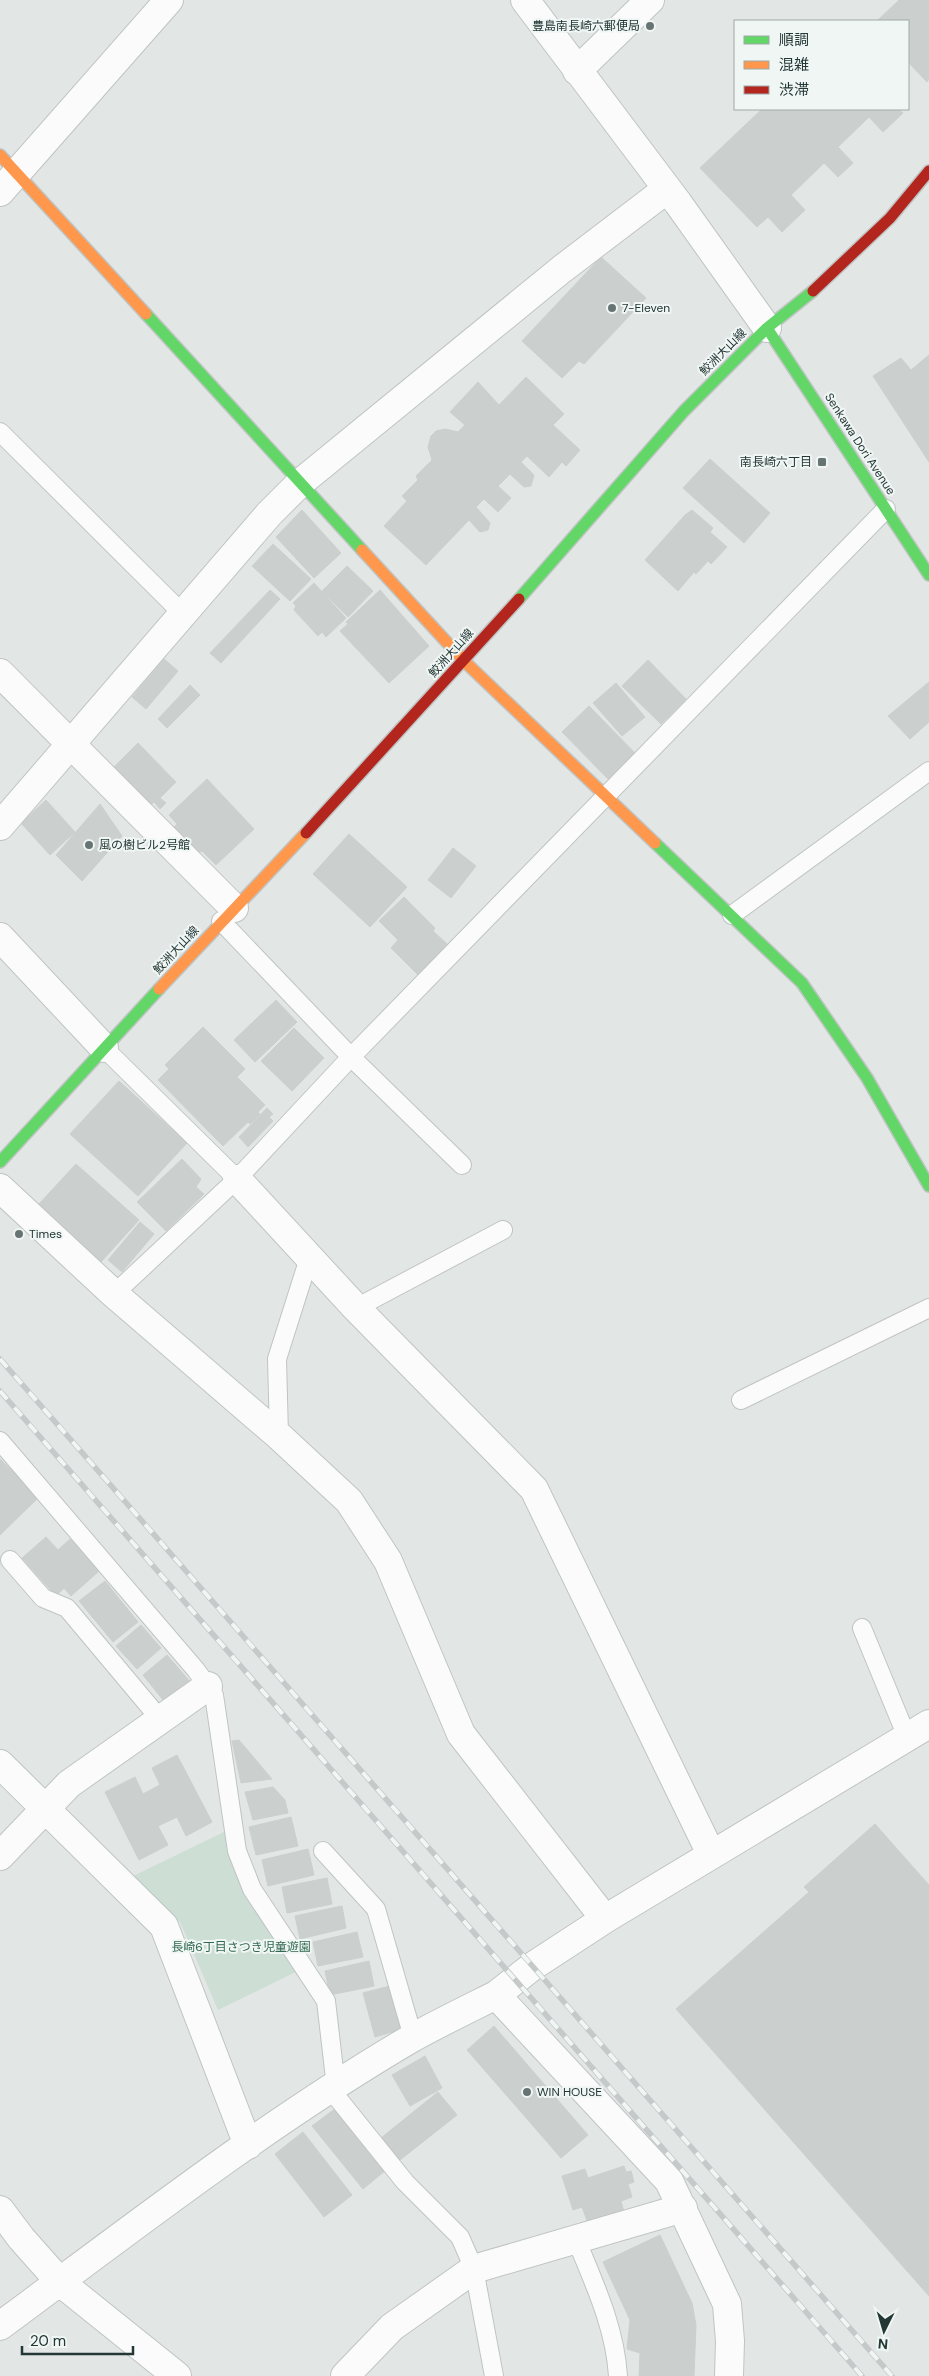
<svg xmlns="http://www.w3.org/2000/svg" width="929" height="2376" viewBox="0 0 929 2376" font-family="'DM Sans','Noto Sans JP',sans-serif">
  <rect width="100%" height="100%" fill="#e2e7e6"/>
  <path fill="#cddfd5" d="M234 1827 261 1887 304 1968 218 2010 180 1922 131 1877Z"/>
  <path fill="#cbd0cf" stroke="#cbd0cf" d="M899 0H929V79L927 82 908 62V21H877Z
    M762 109H898L903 113 883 132 869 117 838 147 853 163 838 177 824 163 791 195 805 210 782 232 768 217 757 227 700 168Z
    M601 257 646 298 584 364 579 361 562 378 522 341Z
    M929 355V462L873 376 901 358 911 370Z
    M526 377 564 414 553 425 580 450 566 466 562 462 549 477 527 456 521 462 534 475 531 486 524 487 510 474 498 486 511 498 498 512 484 499 476 507 490 523 488 530 480 532 469 520 426 565 384 526 407 501 402 496 418 480 416 476 432 460 428 447 431 436 436 431 445 429 458 432 465 425 450 412 478 382 499 405Z
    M710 459 770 513 744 543 683 488Z
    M302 510 341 553 314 578 276 537Z
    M692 510 713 528 710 532 727 547 711 564 708 561 696 574 694 572 678 591 645 560 685 515Z
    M273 544 311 579 290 601 252 566Z
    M347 566 373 591 348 617 322 591Z
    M314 583 346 618 326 637 322 632 318 636 294 610 296 606 293 603Z
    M270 590 280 599 221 663 210 653Z
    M380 590 429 646 389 683 340 631 348 624 346 622Z
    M164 659 178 671 146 709 132 697Z
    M648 660 686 699 661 724 622 686Z
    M929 682V722L910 739 888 716Z
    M616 683 645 717 622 736 593 703Z
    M190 685 200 695 167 728 158 719Z
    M589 706 635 753 608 779 562 732Z
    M138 743 176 782 160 798 166 803 160 809 154 802 149 807 112 769Z
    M207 779 254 829 216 865 202 851 199 853 174 827 177 824 169 815Z
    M46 800 75 832 50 855 21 823Z
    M100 804 122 836 82 881 56 855Z
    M349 834 407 887 370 927 313 874Z
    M453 848 476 866 451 898 428 880Z
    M404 897 435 928 433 931 448 945 418 975 391 948 398 940 379 921Z
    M276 1000 297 1022 255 1062 234 1040Z
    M203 1027 245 1069 237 1077 265 1105 258 1112 260 1114 250 1124 248 1122 223 1146 158 1080 169 1069 165 1065Z
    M294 1028 324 1058 292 1091 261 1061Z
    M119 1081 187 1143 138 1196 70 1134Z
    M267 1108 273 1114 269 1117 273 1121 248 1147 239 1137Z
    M182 1159 201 1179 196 1187 204 1194 166 1231 137 1202Z
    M76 1164 139 1220 101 1262 38 1205Z
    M140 1222 154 1234 122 1272 108 1260Z
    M0 1459 39 1497 0 1535Z
    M46 1537 58 1550 70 1539 99 1571 71 1596 64 1588 56 1596 22 1558Z
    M105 1581 138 1622 113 1642 79 1601Z
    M141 1625 161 1648 137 1669 116 1646Z
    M167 1655 192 1684 167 1705 143 1675Z
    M239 1740 272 1779 241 1783 232 1741Z
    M177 1755 212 1822 186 1836 177 1817 158 1826 168 1845 139 1860 105 1792 135 1777 143 1794 160 1785 152 1768Z
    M273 1787 285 1800 288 1813 253 1820 245 1792Z
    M291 1817 298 1846 256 1855 249 1827Z
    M875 1824 929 1885V2296L676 2009 809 1892 804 1887Z
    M308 1849 314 1875 268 1886 262 1860Z
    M327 1878 332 1904 287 1913 282 1887Z
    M342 1906 346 1928 300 1939 295 1916Z
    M357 1932 363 1957 318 1966 313 1942Z
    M369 1961 374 1986 330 1995 325 1971Z
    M390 1986 400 2023 399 2030 375 2037 363 1993Z
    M494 2026 588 2135 561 2158 467 2050Z
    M425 2056 442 2088 410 2106 392 2075Z
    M438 2092 457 2115 400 2160 381 2138Z
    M336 2108 386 2170 363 2189 312 2126Z
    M303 2132 352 2195 324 2217 275 2154Z
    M624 2166 626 2172 631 2171 634 2182 628 2184 632 2197 621 2201 624 2212 588 2223 582 2207 573 2210 562 2176 585 2169 588 2178Z
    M660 2235 692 2303 696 2325 694 2376H639L640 2353 627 2349 630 2320 603 2262Z"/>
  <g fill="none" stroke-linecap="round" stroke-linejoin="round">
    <defs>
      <path id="lane" d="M0 432 184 615
        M732 915 929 771
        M221 921 351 1057 462 1165
        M104 1048 237 1179
        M114 1294 237 1179 351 1057 886 509
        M356 1308 503 1230
        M741 1400 929 1308
        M279 1436 277 1359 309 1258
        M0 1441 196 1670 214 1695 237 1851 252 1889 326 2001 336 2087
        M10 1560 43 1598 67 1608 160 1719
        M862 1628 907 1737
        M323 1851 376 1909 413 2037
        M331 2090 405 2182 460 2237 474 2269 494 2376
        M576 2239C594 2283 615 2327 618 2376"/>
      <path id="street" d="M525 0 678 203 767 328
        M577 71 650 0
        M0 192 169 0
        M0 673 234 908
        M0 826 269 514 300 483 562 269 667 189
        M0 937 104 1048
        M237 1179 356 1308 534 1489 711 1854
        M0 1188 114 1294 279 1436 349 1501 388 1561 461 1734 605 1919
        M0 1764 164 1926 248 2145
        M0 1856 69 1784 208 1686
        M496 1995 533 1966 605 1919 929 1724
        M0 2210 21 2238 60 2282 177 2376
        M0 2326C134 2227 267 2123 412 2038 439 2023 468 2009 496 1995L669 2181 727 2304 730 2341 729 2376
        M345 2376 392 2327 474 2269 683 2208"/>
      <path id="fast" d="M146 314 362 550
        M767 328 929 575
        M519 599 684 411 767 328 813 291
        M655 843 802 983 867 1078 929 1186
        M0 1162 159 989"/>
      <path id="slow" d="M0 155 146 314
        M362 550 464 661 655 843
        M159 989 306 833"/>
      <path id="jam" d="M813 291 890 218 929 171
        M306 833 519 599"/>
    </defs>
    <use href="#lane" stroke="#bfc4c3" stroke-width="20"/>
    <use href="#street" stroke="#bfc4c3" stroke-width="30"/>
    <use href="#fast" stroke="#bfc4c3" stroke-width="14"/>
    <use href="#slow" stroke="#bfc4c3" stroke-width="14"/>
    <use href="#jam" stroke="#bfc4c3" stroke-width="14"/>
    <use href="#lane" stroke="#fbfbfb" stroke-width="18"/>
    <use href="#street" stroke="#fbfbfb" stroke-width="28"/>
    <use href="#fast" stroke="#63d668" stroke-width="11"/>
    <use href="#slow" stroke="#ff974d" stroke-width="11"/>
    <use href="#jam" stroke="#b3261e" stroke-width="11"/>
    <defs>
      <path id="rail" d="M0 1359 892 2376
        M0 1391 862 2376"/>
    </defs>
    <use href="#rail" stroke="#c6c9c9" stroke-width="5.5"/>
    <use href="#rail" stroke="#f0f6f4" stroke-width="4" stroke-dasharray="11" stroke-linecap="butt"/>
  </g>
  <g fill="#667573" stroke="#f0f6f4" stroke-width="2">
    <circle cx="650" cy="26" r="5"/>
    <circle cx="612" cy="308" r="5"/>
    <rect x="817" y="457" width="10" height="10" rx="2.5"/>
    <circle cx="89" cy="845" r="5"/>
    <circle cx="19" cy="1234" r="5"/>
    <circle cx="527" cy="2092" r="5"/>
  </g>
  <g text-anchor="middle" stroke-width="4" stroke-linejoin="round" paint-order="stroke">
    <g font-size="12" fill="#233735" stroke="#f0f6f4" text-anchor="start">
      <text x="640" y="30" text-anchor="end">豊島南長崎六郵便局</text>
      <text x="622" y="312">7-Eleven</text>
      <text x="812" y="466" text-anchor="end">南長崎六丁目</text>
      <text x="99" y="849">風の樹ビル2号館</text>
      <text x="29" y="1238">Times</text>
      <text x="537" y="2096">WIN HOUSE</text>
    </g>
    <g font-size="12" fill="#233735" stroke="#f0f6f4">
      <text transform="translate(723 352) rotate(-45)" y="4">鮫洲大山線</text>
      <text transform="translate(860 444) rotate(57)" y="4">Senkawa Dori Avenue</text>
      <text transform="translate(451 653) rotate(-48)" y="4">鮫洲大山線</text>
      <text transform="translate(176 950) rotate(-47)" y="4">鮫洲大山線</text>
    </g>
    <g font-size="12" fill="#326950" stroke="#f0f6f4">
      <text x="241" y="1951">長崎6丁目さつき児童遊園</text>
    </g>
  </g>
  <rect x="734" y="20" width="175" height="90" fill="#f0f6f4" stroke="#9eaaa8"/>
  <rect x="744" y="36" width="25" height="8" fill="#63d668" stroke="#9eaaa8"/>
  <text x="779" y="45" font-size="15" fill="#233735">順調</text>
  <rect x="744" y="61" width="25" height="8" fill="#ff974d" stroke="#9eaaa8"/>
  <text x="779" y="70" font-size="15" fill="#233735">混雑</text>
  <rect x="744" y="86" width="25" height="8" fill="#b3261e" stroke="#9eaaa8"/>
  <text x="779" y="95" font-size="15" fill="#233735">渋滞</text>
  <g transform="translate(884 2331) rotate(185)" stroke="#f0f6f4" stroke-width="4" paint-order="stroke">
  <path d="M0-4L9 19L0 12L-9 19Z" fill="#233735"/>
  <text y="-8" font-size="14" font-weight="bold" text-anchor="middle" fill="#233735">N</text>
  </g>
  <path d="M22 2346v8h111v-8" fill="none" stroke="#233735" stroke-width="2.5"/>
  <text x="30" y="2346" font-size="15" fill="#233735" stroke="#f0f6f4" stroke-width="4" paint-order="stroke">20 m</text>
</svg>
